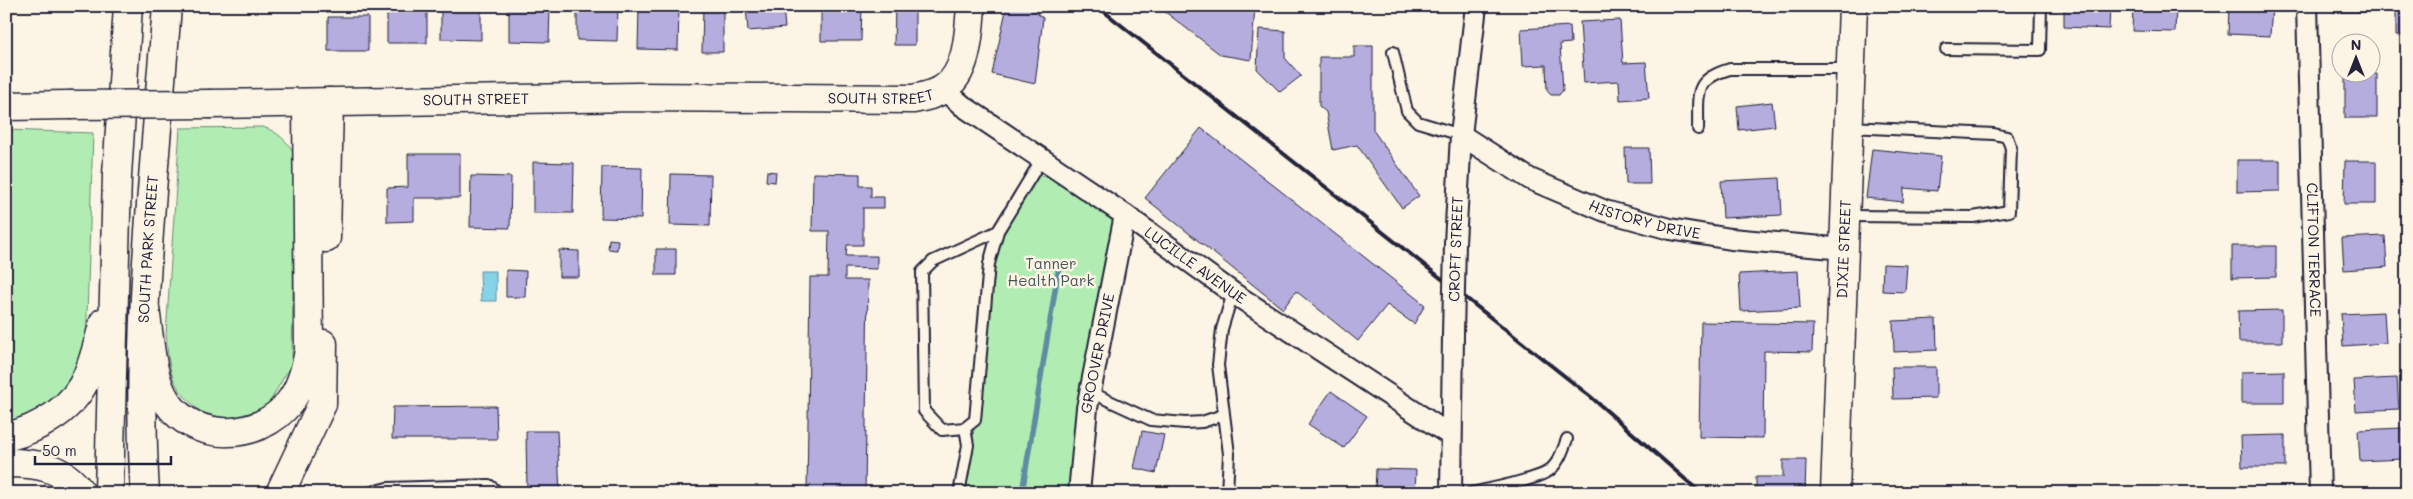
<svg xmlns="http://www.w3.org/2000/svg" width="2413" height="499" viewBox="0 0 2413 499" font-family="Mali,sans-serif">
  <rect width="100%" height="100%" fill="#fcf5e5"/>
  <filter id="ink" filterUnits="userSpaceOnUse"><feTurbulence type="fractalNoise" baseFrequency=".02" numOctaves="2"/><feDisplacementMap in="SourceGraphic" scale="10" xChannelSelector="R" yChannelSelector="G"/><feConvolveMatrix kernelMatrix="1 2 1 2 8 2 1 2 1" color-interpolation-filters="sRGB"/></filter>
  <g filter="url(#ink)">
    <path fill="#b1edb2" stroke="#6a8876" d="M263 127C278 132 286 140 295 154L292 363 268 405 256 411 230 418 203 415C196 407 187 400 181 392 168 375 168 355 166 334L180 128Z
      M6 130 93 133 86 346 74 382 42 415 6 425Z
      M1033 173 1054 179 1125 215 1073 493H966L975 420 989 264 998 231Z"/>
    <path fill="#86d2e6" stroke="#5e8ca2" d="M480 271H496V301H481Z"/>
    <g fill="none" stroke-linecap="round" stroke-linejoin="round">
      <path stroke="#5e8ca2" stroke-width="5.5" d="M1022 493 1059 266"/>
    </g>
    <path fill="#b5adde" stroke="#22223b" d="M387 6H427V43H387Z
      M441 6H481V40L441 39Z
      M509 6H550L549 42 509 41Z
      M577 6H618L617 41 577 40Z
      M639 6H679L678 50 638 49Z
      M703 6H723V52H702Z
      M746 6H783L785 28 748 31Z
      M821 6H862L861 41H821Z
      M895 6H915V45H894Z
      M1007 6H1028L1043 18 1035 84 992 74Z
      M1166 6H1255L1251 60 1221 55 1164 11Z
      M2064 6H2110L2109 29 2064 27Z
      M2133 6H2176L2175 32 2132 31Z
      M2229 6H2272L2270 36 2228 34Z
      M2333 6H2365V12H2333Z
      M2396 6H2407V35H2396Z
      M328 17H368V51H328Z
      M1620 20 1623 63 1646 62 1649 98 1620 100 1619 81 1584 83 1580 22Z
      M1570 26 1571 43 1560 44 1563 90 1559 95H1551L1547 91 1546 65 1523 66 1521 29Z
      M1259 29 1285 31V58L1301 76 1280 92 1257 69Z
      M1354 46H1373V130L1419 196 1402 208 1357 145 1333 150 1326 112 1319 106V57H1354Z
      M2345 74H2377V118H2345Z
      M1772 102 1775 126 1739 130 1737 106Z
      M1201 128 1425 305 1414 324 1387 305 1358 341 1296 291 1283 309 1145 198Z
      M1625 148H1649L1650 184H1626Z
      M1872 149 1941 156 1937 191 1904 188 1903 202 1866 198Z
      M408 154H460V198H414V221L387 222V188L408 187Z
      M2237 160H2280V191L2237 192Z
      M2345 161H2376V204H2344Z
      M533 162 574 163 573 213H533Z
      M602 167 642 168 641 219 601 218Z
      M767 171 776 172 775 182 766 181Z
      M813 173 860 174V186H871V197H884V208H863V245H847L846 256H877V269L845 268V280H868L865 493H807L810 277H828L829 231H812Z
      M671 174 711 175 710 226 670 225Z
      M471 176 511 177 510 228 470 227Z
      M1780 178 1782 215 1723 218 1721 181Z
      M2385 236 2387 267 2344 270 2342 238Z
      M609 239 618 240 617 250 608 249Z
      M2232 246H2276V277L2232 278Z
      M656 249H676V275H656Z
      M559 250 579 251V277H559Z
      M1883 264 1907 265 1905 292 1882 291Z
      M506 270 526 271 525 297H506Z
      M1798 271 1800 308 1741 311 1739 274Z
      M2282 310V342H2239L2238 311Z
      M2384 312 2386 343 2343 346 2341 314Z
      M1936 319 1937 350 1894 352 1893 321Z
      M1701 322 1813 324 1812 352 1764 351 1763 438 1699 437Z
      M1892 367H1936V398L1893 399Z
      M2284 371V403H2241V372Z
      M2397 378 2399 409 2356 411 2354 380Z
      M1331 391 1367 416 1344 448 1308 424Z
      M496 406 497 439H392L393 407Z
      M2402 428 2403 459 2360 461 2358 430Z
      M526 431H557L560 493H527Z
      M1142 431 1164 435 1156 473 1134 468Z
      M2285 435V467H2242L2241 436Z
      M1783 460H1806L1805 493H1756V477H1783Z
      M1376 469 1416 470 1415 493H1375Z
      M1133 488H1156V493H1133Z"/>
    <g fill="none" stroke-linecap="round" stroke-linejoin="round">
      <defs>
        <path id="lane" d="M1946 49 2040 50 2041 6
          M1393 52 1407 111 1418 122 1461 135
          M1698 129C1699 94 1692 80 1730 69H1848
          M1847 216 1973 217 2009 211 2011 148 2007 137 1994 134 1850 127
          M998 231 933 261 922 272 924 411 942 430 965 428 975 420 989 264 998 231 1041 160
          M1090 392 1151 420 1185 423 1202 422 1223 415
          M368 493 387 488 489 485 499 493
          M959 493 968 445 965 428
          M1227 493 1229 454 1218 365 1222 329 1233 293
          M1471 493C1488 489 1538 480 1550 470 1559 462 1563 450 1567 439"/>
        <g id="street">
          <path id="s1" d="M2307 6 2320 493"/>
          <path id="s2" d="M943 89 963 106 1125 215 1233 293 1450 435"/>
          <path id="s3" d="M1461 135 1530 179 1605 211 1670 229 1731 239 1845 249"/>
          <path d="M1455 243 1461 135 1476 6"/>
          <path id="s4" d="M1079 493 1087 408 1125 215"/>
          <path d="M1451 493 1453 335"/>
        </g>
        <g id="secondary">
          <path id="s5" d="M211 104 637 97 913 99C923 97 934 95 943 89 968 74 969 32 971 6"/>
          <path d="M6 106 69 105"/>
          <path id="s6" d="M1835 493 1853 6"/>
        </g>
        <g id="primary">
          <path d="M326 238 329 102"/>
          <path d="M145 309C150 338 150 377 167 402 195 443 259 441 289 403 301 388 306 369 309 350L307 103"/>
          <path d="M6 437C40 429 75 408 88 374 95 357 99 339 104 322"/>
          <path d="M6 463C36 463 63 466 81 493"/>
          <path d="M109 493 117 175 128 6"/>
          <path id="s7" d="M145 493C135 331 155 167 167 6"/>
          <path d="M280 493 322 404 323 344"/>
        </g>
      </defs>
      <use href="#lane" stroke="#22223b" stroke-width="14"/>
      <use href="#street" stroke="#22223b" stroke-width="24"/>
      <use href="#secondary" stroke="#22223b" stroke-width="31"/>
      <use href="#primary" stroke="#22223b" stroke-width="31"/>
      <use href="#lane" stroke="#fcf5e5" stroke-width="10"/>
      <use href="#street" stroke="#fcf5e5" stroke-width="20"/>
      <use href="#secondary" stroke="#fcf5e5" stroke-width="28"/>
      <use href="#primary" stroke="#fcf5e5" stroke-width="28"/>
      <path stroke="#22223b" stroke-width="4" d="M1097 6 1591 397 1701 493"/>
      <defs>
        <path id="street-bridge" d="M1453 335 1455 243"/>
        <path id="secondary-bridge" d="M69 105 211 104"/>
      </defs>
      <use href="#street-bridge" stroke="#22223b" stroke-width="24" stroke-linecap="butt"/>
      <use href="#secondary-bridge" stroke="#22223b" stroke-width="31" stroke-linecap="butt"/>
      <use href="#street-bridge" stroke="#fcf5e5" stroke-width="20"/>
      <use href="#secondary-bridge" stroke="#fcf5e5" stroke-width="28"/>
    </g>
  </g>
  <g text-anchor="middle" stroke-width="5" stroke-linejoin="round" paint-order="stroke">
    <g font-size="15" fill="#22223b" stroke="#fcf5e5">
      <text dy="5" stroke="none"><textPath href="#s5" startOffset="670">SOUTH STREET</textPath></text>
      <text dy="5" stroke="none"><textPath href="#s5" startOffset="265">SOUTH STREET</textPath></text>
      <text dy="5" stroke="none"><textPath href="#s3" startOffset="204">HISTORY DRIVE</textPath></text>
      <text dy="5" stroke="none"><textPath href="#s7" startOffset="244">SOUTH PARK STREET</textPath></text>
      <text transform="translate(1456 249) rotate(-88)" y="5">CROFT STREET</text>
      <text dy="5" stroke="none"><textPath href="#s6" startOffset="244">DIXIE STREET</textPath></text>
      <text dy="5" stroke="none"><textPath href="#s1" startOffset="244">CLIFTON TERRACE</textPath></text>
      <text dy="5" stroke="none"><textPath href="#s2" startOffset="308">LUCILLE AVENUE</textPath></text>
      <text dy="5" stroke="none"><textPath href="#s4" startOffset="141">GROOVER DRIVE</textPath></text>
    </g>
    <g font-size="15" fill="#465559" stroke="#fcf5e5">
      <text x="1051" y="269">Tanner<tspan x="1051" dy="17">Health Park</tspan></text>
    </g>
  </g>
  <rect width="2413" height="499" fill="none" stroke="#fcf5e5" stroke-width="25"/>
  <rect x="12" y="12" width="2388" height="474" fill="none" stroke="#22223b" stroke-width="2" filter="url(#ink)"/>
  <g transform="translate(2356 58)"><circle r="24" fill="#fcf5e5" stroke="#a5a1a1"/>
  <path d="M0-4L9 19L0 12L-9 19Z" fill="#22223b"/>
  <text y="-8" font-size="14" font-weight="bold" text-anchor="middle" fill="#22223b">N</text>
  </g>
  <path d="M35 456v8h136v-8" fill="none" stroke="#22223b" stroke-width="2.5"/>
  <text x="42" y="456" font-size="15" fill="#22223b" stroke="#fcf5e5" stroke-width="4" paint-order="stroke">50 m</text>
</svg>
